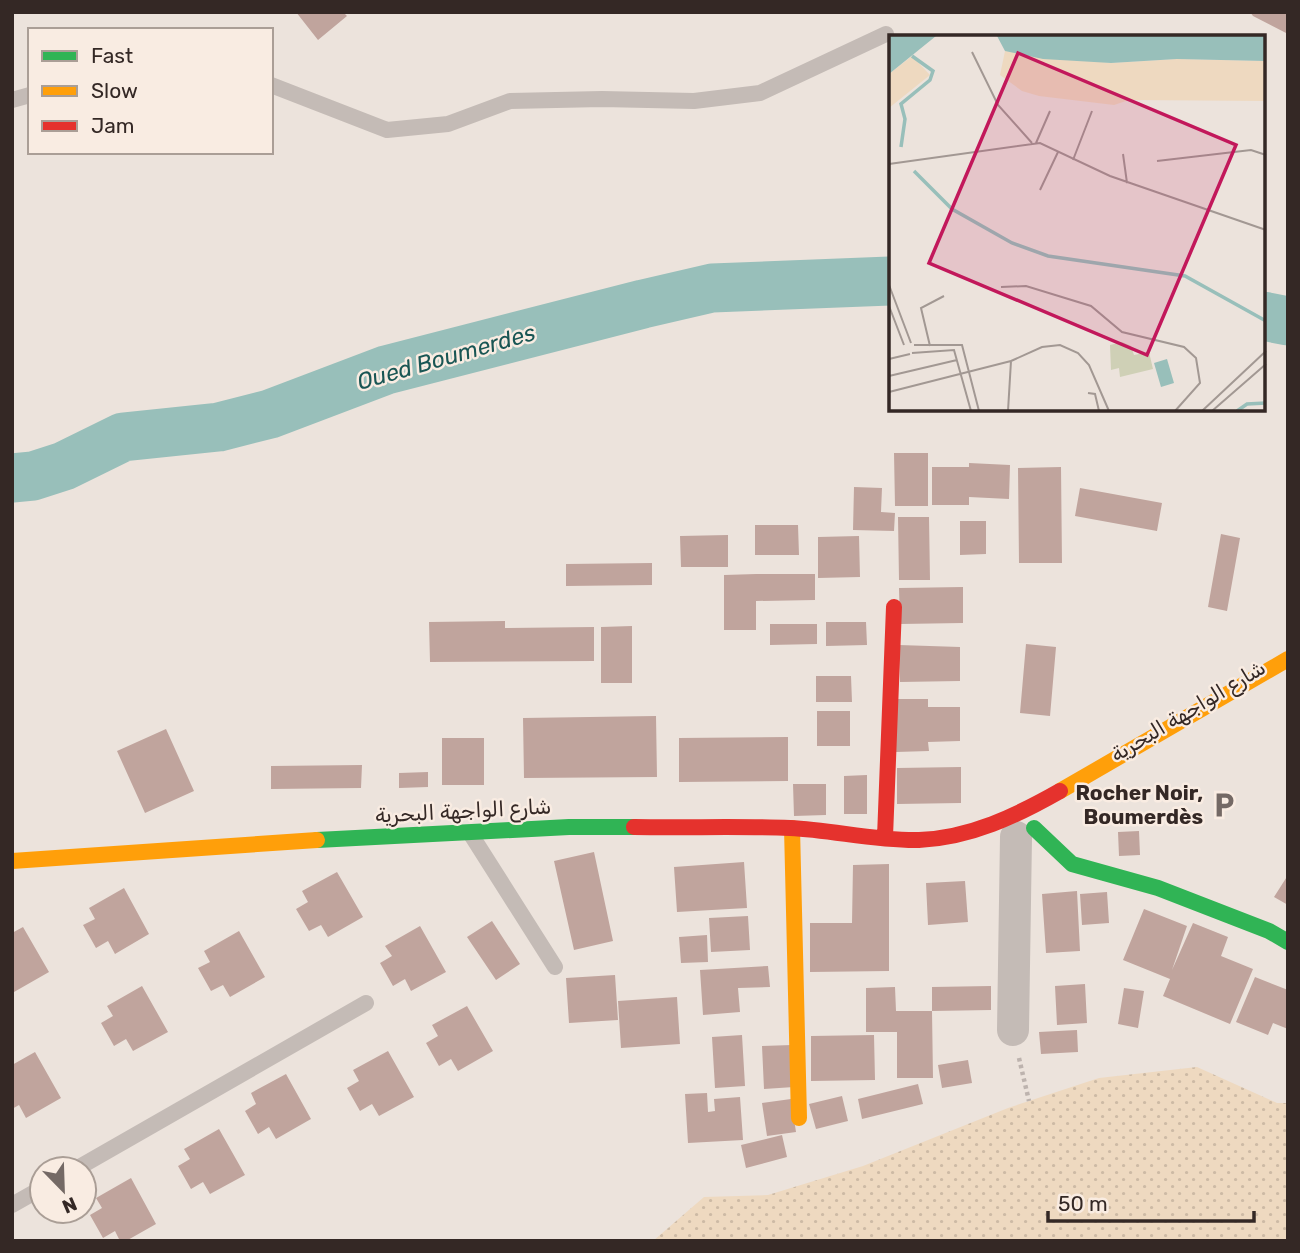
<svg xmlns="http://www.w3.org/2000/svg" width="1300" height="1253" viewBox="0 0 1300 1253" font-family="Rubik,'Noto Sans Arabic',sans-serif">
  <defs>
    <pattern id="sand-dots" width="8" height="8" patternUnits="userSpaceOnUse" patternTransform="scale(1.75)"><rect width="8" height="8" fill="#eed9c0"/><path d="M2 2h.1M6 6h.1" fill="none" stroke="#cdbaa5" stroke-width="1.8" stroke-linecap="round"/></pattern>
  </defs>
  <rect width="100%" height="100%" fill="#ece3dc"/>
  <path fill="url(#sand-dots)" d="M1197 1067 1277 1103H1288V1241H653L704 1197 768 1195 863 1166 1008 1108 1099 1078Z"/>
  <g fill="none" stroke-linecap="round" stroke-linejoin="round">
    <path stroke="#98bfba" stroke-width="49" d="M1263 316 1288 321
      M12 478 33 476 64 466 123 437 219 427 270 414 386 370 643 304 712 288 890 281"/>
  </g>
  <path fill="#c0a49d" d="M296 12H343L347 16 318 40Z
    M1250 12H1288V34L1253 16Z
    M894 453H928V506H895Z
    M969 463 1010 465 1009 499 969 497V505H932V467H969Z
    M1061 467 1062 563H1019L1018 468Z
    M854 487 882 488 881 512 895 513 894 531 853 530Z
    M1080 488 1162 503 1157 531 1075 516Z
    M898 517H929L930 580H899Z
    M960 521H986V554L960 555Z
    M755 525H798L799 555H755Z
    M1221 534 1240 538 1227 611 1208 607Z
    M728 535V567H681L680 536Z
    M859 536 860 577 818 578V537Z
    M652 563V585L566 586V564Z
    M756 574H815V600L756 601V630H724V575Z
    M963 587V623L900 624 899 588Z
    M505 621V628L594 627V661L430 662 429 622Z
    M826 622H866L867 645 826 646Z
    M770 624H817V644L770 645Z
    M632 626V683H601V627Z
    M1026 644 1056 647 1050 716 1020 713Z
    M899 645 960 647V681L900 682Z
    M816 676H851L852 702H816Z
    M895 699H928V707H960V741L928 742 929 751 896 752Z
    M817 711H850V746H817Z
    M656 716 657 777 524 778 523 718Z
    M166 729 194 791 145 813 117 751Z
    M788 737V781L679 782V738Z
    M442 738H484V785H442Z
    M362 765 361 788 271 789V766Z
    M961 767V803L897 804V768Z
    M428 772V787L399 788V773Z
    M867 775V814H844V776Z
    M793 784H826V815L794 816Z
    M1139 831 1140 855 1119 856 1118 832Z
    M594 852 613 941 574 950 554 861Z
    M744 862 747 908 677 912 674 867Z
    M889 864V971L810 972V923H852L853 865Z
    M337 872 363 917 328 937 321 925 309 931 296 909 308 902 302 891Z
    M1288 875V905L1274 897Z
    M965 881 968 922 928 925 926 883Z
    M124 888 149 934 115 954 108 941 96 948 83 925 95 919 89 908Z
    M1077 891 1080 951 1046 953 1042 894Z
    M1107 892 1109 923 1082 925 1080 894Z
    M1144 909 1187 926 1172 970 1193 923 1228 937 1221 956 1253 969 1230 1024 1163 996 1170 979 1123 960Z
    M748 916 750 950 711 952 709 918Z
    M492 921 520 964 496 980 467 937Z
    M420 926 446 972 411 991 405 979 393 986 380 963 392 956 385 946Z
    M23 927 49 972 14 992 12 933Z
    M239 931 265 977 230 997 223 985 211 991 198 968 210 962 204 951Z
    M707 935 708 962 681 963 679 937Z
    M768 966 770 987 738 988 740 1012 703 1015 700 970Z
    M615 975 618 1020 569 1023 566 978Z
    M1255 977 1288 990V1029L1273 1023 1268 1035 1236 1022Z
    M1085 984 1087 1023 1057 1025 1055 986Z
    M142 986 168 1032 133 1051 126 1039 114 1046 101 1023 113 1016 107 1006Z
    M991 986V1010L932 1011V987Z
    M895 987 896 1011H932L933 1078H897V1032H866V988Z
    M1124 988 1144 991 1138 1028 1118 1024Z
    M677 997 680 1044 621 1048 618 1001Z
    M467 1006 493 1051 458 1071 451 1059 439 1066 426 1043 438 1036 432 1025Z
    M1077 1030 1078 1052 1041 1054 1039 1032Z
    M742 1035 745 1086 715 1088 712 1037Z
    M874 1035 875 1080 811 1081V1036Z
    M792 1045 794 1087 764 1089 762 1046Z
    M388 1051 414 1097 379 1116 372 1104 360 1111 347 1088 359 1081 353 1070Z
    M35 1052 61 1098 26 1118 19 1105 12 1109V1065Z
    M968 1060 972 1083 942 1088 938 1065Z
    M286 1074 311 1119 276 1139 269 1127 258 1134 245 1111 256 1104 251 1093Z
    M918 1084 923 1104 862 1119 858 1099Z
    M707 1093 708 1112 715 1111 714 1099 740 1097 743 1140 688 1143 685 1094Z
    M842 1096 848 1121 816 1129 809 1104Z
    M791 1099 796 1132 767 1136 762 1103Z
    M219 1129 245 1175 210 1194 203 1182 191 1189 178 1166 190 1159 184 1149Z
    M782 1135 787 1157 746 1168 741 1145Z
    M131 1178 156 1224 126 1241H120L115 1231 103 1238 90 1215 102 1208 96 1198Z"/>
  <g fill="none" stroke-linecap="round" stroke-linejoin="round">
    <path stroke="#bdb3ae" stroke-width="4.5" stroke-dasharray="3.5 3.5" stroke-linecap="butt" d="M1019 1058 1029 1101"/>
    <path stroke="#c4bbb6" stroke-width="16" d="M271 85 387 130 448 124 510 101 602 99 694 101 760 93 886 34
      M12 100 30 95
      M470 833 555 967
      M76 1169 366 1003
      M12 1205 42 1188"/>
    <path stroke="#c4bbb6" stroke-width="32" d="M1013 1030 1016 837"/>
    <path stroke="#30b455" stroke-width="16" d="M1034 828 1072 864 1158 888 1269 931 1288 942
      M317 840 569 827H634"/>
    <path stroke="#ff9f0a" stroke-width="16" d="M1060 791 1288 659
      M792 828 799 1118
      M12 861 317 840"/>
    <path stroke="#e5322d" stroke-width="16" d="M634 827C686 828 738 826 790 828 833 830 876 841 919 840 970 838 1016 816 1060 791
      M885 837 894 607"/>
  </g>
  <defs>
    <symbol id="parking-bare" viewBox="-9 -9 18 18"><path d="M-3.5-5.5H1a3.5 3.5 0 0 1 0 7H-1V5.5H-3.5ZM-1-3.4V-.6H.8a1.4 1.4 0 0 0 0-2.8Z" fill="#746965" stroke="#f9ece2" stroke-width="2.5" paint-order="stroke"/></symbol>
  </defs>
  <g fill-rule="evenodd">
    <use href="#parking-bare" x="1205" y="786" width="38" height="38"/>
  </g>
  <g text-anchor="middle" stroke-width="5" stroke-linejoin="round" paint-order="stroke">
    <g font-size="21" fill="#342825" stroke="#f9ece2">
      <text transform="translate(1188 711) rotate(-31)" y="7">شارع الواجهة البحرية</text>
      <text transform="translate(463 811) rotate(-3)" y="7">شارع الواجهة البحرية</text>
    </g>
    <g font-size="21" font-weight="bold" fill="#342825" stroke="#f9ece2" text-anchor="end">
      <text x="1203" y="800">Rocher Noir,<tspan x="1203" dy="24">Boumerdès</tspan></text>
    </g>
    <g font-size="23" font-style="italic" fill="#195654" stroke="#f9ece2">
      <text transform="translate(446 357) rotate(-16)" y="8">Oued Boumerdes</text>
    </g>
  </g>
  <g transform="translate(889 35)">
    <rect width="376" height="376" fill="#ece3dc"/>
    <path d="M116 16 222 28 288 24 376 26V66L240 65 225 70 150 61 133 56 111 40ZM23 21 41 40 0 73V39Z" fill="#eed9c0"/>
    <path d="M233 307 242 311 245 320 260 317 264 334 231 342 230 333 222 335 221 310Z" fill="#cfd0b6"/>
    <path d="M0 1H47L0 39ZM108 1H376V26L288 24 222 28 154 24 116 16ZM278 324 285 348 272 352 265 328Z" fill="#98bfba"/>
    <path fill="none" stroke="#98bfba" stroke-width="3.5" d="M12 112 16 84 12 69 41 45 44 36 23 21M25 136 63 174 123 208 159 221 296 241 377 286M348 376 358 369 377 368"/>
    <path fill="none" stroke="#a29893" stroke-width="2" d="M83 17 109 70 143 108M147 108 161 76M234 119 238 148M184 125 203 76M268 126 362 115 377 120M0 129 151 108 221 141 377 195M151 155 169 117M0 250 22 308M112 252 137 251 202 271 233 297 295 312 307 323 311 348 286 376M0 271 15 310M25 310H73L90 376M41 311 32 273 55 261M23 318 65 315 82 376M0 324 21 319M0 341 68 325M0 357 122 326M199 358 206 359 210 376M119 376 122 326 153 312 171 310 189 318 200 330 220 376M313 376 377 316M323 376 377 329"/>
    <path fill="#c2185b" fill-opacity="0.15" stroke="#c2185b" stroke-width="3.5" d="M129 18 347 110 258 320 40 228Z"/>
    <rect width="376" height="376" fill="none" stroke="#342825" stroke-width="3.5"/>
  </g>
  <rect width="1300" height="1253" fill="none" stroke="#342825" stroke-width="28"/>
  <rect x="28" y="28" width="245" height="126" fill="#f9ece2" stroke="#aa9e96" stroke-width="2"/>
  <rect x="42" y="51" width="35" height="10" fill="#30b455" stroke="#aa9e96" stroke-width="2"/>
  <text x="91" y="63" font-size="21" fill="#342825">Fast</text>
  <rect x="42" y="86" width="35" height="10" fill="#ff9f0a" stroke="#aa9e96" stroke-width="2"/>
  <text x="91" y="98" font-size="21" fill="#342825">Slow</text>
  <rect x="42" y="121" width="35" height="10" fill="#e5322d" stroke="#aa9e96" stroke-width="2"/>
  <text x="91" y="133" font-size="21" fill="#342825">Jam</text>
  <g transform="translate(63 1190) rotate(157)"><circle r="33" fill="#f9ece2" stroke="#aa9e96" stroke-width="2"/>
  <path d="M0-5L12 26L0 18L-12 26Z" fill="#746965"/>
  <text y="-10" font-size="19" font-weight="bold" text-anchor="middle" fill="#342825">N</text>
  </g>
  <path d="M1048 1211v10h206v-10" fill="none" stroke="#342825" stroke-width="3.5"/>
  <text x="1058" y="1211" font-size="21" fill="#342825" stroke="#f9ece2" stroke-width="5" paint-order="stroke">50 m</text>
</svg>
